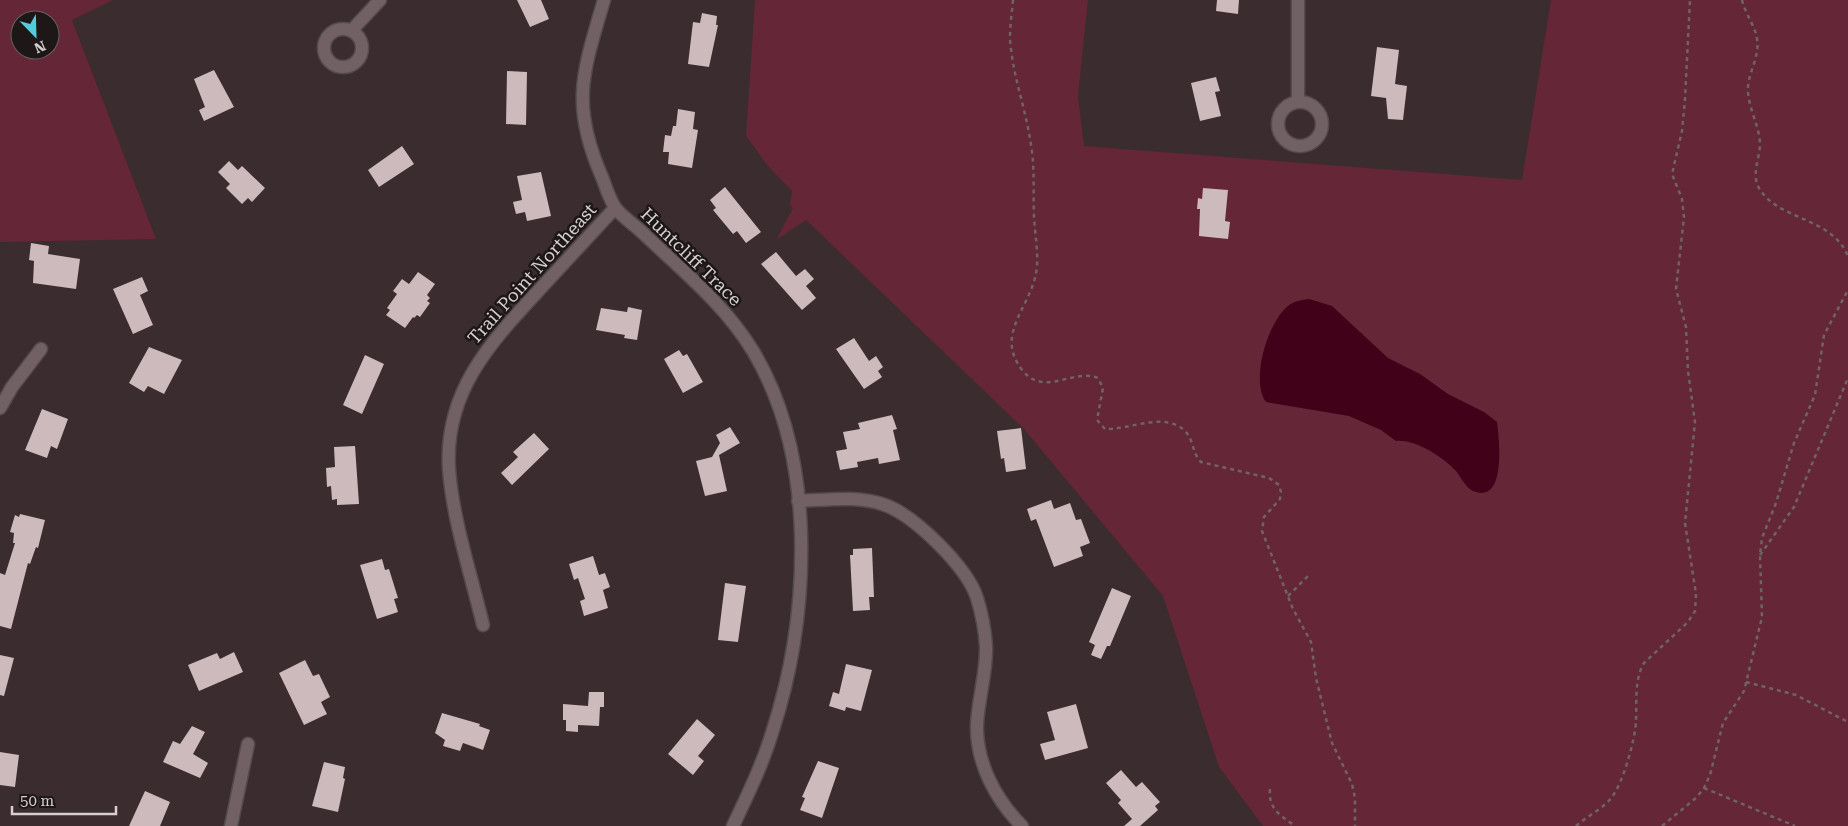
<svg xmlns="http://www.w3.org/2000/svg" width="1848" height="826" viewBox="0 0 1848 826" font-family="'Roboto Serif',serif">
  <rect width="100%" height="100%" fill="#3a2c2f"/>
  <path fill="#652637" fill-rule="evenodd" d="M0 0H113L72 20 156 239 0 242ZM20 20H50V50H20Z
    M755 0H1088L1078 96 1084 146 1522 180 1551 0H1848V826H1263L1219 767 1163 596 1024 429 806 220 776 240 793 208 790 205 792 191 768 166 746 136Z"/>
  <path fill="#410118" d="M1309 299 1332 306 1388 358 1420 374 1448 394 1484 412 1497 422C1499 438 1507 505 1473 491 1466 488 1461 477 1456 471 1443 457 1415 439 1396 441L1381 430 1349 416 1266 402C1250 380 1268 322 1288 306 1294 301 1302 300 1309 299Z"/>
  <path fill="#ccbabd" d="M517 0H541L549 19 530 27Z
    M1217 0H1239L1238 14 1216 11Z
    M702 13 717 16 716 25H718L709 67 688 64 693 22 700 23Z
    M1377 47 1399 50 1395 84 1407 86 1403 120 1388 119 1386 98 1371 96Z
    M214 70 234 107 204 121 199 110 205 107 194 79Z
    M507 71 527 72 526 125 506 124Z
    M1216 77 1220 91 1215 92 1221 116 1200 121 1191 83Z
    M678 109 695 112 693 129 698 130 692 168 668 164 669 152H663L665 135 671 136 673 126H676Z
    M402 146 414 164 379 187 368 170Z
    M229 161 238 170 242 166 265 188 252 202 248 198 242 204 226 188 230 184 218 172Z
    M541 172 551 216 527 221 525 212 516 214 513 202 522 200 517 176Z
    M725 187 761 232 746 243 737 231 733 234 713 210 716 208 710 200Z
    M1203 188 1228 190 1225 221 1230 222 1228 239 1199 236 1200 209H1197L1198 198 1202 199Z
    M31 243 49 246 48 254 80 259 76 289 33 283 34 261 29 260Z
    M776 252 796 276 805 269 814 279 806 286 816 298 802 310 761 264Z
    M418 272 435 284 427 295 430 298 427 301 430 303 420 317 417 315 414 318 413 317 405 328 386 315 390 310 387 308 397 294 393 291 402 279 409 284Z
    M142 277 148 291 140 295 153 325 133 334 113 289Z
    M628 307 642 310 637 340 624 338 625 335 596 330 601 308 627 312Z
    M854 338 869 361 876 356 883 367 878 371 882 377 864 389 836 349Z
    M149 347 182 360 164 394 148 386 144 392 129 383Z
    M679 350 683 356 687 354 703 382 683 393 664 359Z
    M365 355 384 364 362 414 343 405Z
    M42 409 68 419 57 449 51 446 47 458 25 450Z
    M892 415 897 429 893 430 900 460 879 464 878 458 857 462 858 467 840 470 836 451 847 449 843 432 860 429 858 423Z
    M730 427 740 443 719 455 727 491 705 496 696 461 712 457 720 443 716 435Z
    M1021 428 1026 469 1006 472 1004 458 1001 459 997 431Z
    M534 433 549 449 512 485 501 473 518 457 513 452Z
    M355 446 359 504 337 505V499L332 500 331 486 327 487 326 468 335 467 334 447Z
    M1051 500 1054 509 1070 503 1076 520 1081 519 1090 543 1080 547 1083 556 1054 567 1036 519 1031 521 1027 509Z
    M20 514 45 520 38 548 36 547 30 564 28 563 11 629 0 626V573L5 575 15 543H13L14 533 10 532 15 515 19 517Z
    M872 548 874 597H869L870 610 853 611 850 555H853V549Z
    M593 556 599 575 605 573 610 587 603 590 608 608 584 616 580 601 585 599 578 578 574 580 569 564Z
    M382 559 385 570 389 569 398 598 394 599 398 612 377 619 360 565Z
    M725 583 746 586 738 642 718 640Z
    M1112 588 1131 596 1110 646H1107L1101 659 1091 655 1095 645 1089 642Z
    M234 652 243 672 199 691 188 665 217 653 220 659Z
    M0 655 14 658 4 696 0 695Z
    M305 660 313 676 319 674 330 697 321 702 327 714 304 725 279 673Z
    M846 664 872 670 861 711 846 707 845 711 829 706 833 692 839 694Z
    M589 692H604V707H600L599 726 578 725V732L566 731V720H563V704L588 706Z
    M1076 704 1088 748 1045 760 1040 744 1055 740 1047 712Z
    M442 713 480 724 479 726 490 730 483 750 463 743 460 751 443 746 445 740 435 733Z
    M697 719 715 735 698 756 704 761 693 775 668 754Z
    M192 726 205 732 193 754 208 763 200 778 163 762 173 741 180 744Z
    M0 752 19 755 15 787 0 785Z
    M818 761 839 768 822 818 800 810 805 798 802 797Z
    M324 762 345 767 343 778 345 779 338 812 312 806Z
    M1121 770 1136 787 1142 782 1160 802 1155 806 1158 810 1140 826H1124L1132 819 1118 803 1121 800 1106 783Z
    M145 791 170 802 160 826H129Z"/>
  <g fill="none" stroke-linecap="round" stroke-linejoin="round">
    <defs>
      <path id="minor" d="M604 0C583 72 570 104 602 177 606 187 610 202 617 210 625 219 636 226 644 234 683 271 725 305 753 351 818 460 810 616 772 733 762 766 747 796 733 826
        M1298 0V102
        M324 48a19 19 0 1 1 38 0a19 19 0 1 1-38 0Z
        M352 30 380 0
        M1278 124a22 22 0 1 1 44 0a22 22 0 1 1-44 0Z
        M0 408 12 387 41 349
        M798 501C826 500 858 495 885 505 915 516 967 567 977 598 981 611 985 631 986 646 987 672 978 699 977 725 976 763 996 800 1022 826
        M483 625C471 574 453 521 449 469 444 391 491 342 540 289 565 262 590 235 615 208
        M231 826 248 744"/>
    </defs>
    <use href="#minor" stroke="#54494b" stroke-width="15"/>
    <path stroke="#6f6365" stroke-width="2.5" stroke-dasharray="4 4" stroke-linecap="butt" d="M1013 0C1012 12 1010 25 1010 38 1012 74 1026 109 1031 145 1035 169 1033 193 1034 217 1035 234 1038 250 1037 266 1034 306 992 333 1023 371 1045 397 1073 368 1098 378L1103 388 1097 420 1105 429C1129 430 1165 411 1185 431 1194 440 1192 453 1201 462L1269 478 1279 485 1281 492 1280 499 1264 517 1262 531 1293 609 1311 642 1316 678 1332 743 1352 784 1355 798V826
      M1742 0C1745 14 1755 25 1757 39 1760 56 1749 71 1748 87 1747 106 1759 124 1760 143 1760 158 1751 175 1759 188 1778 221 1831 216 1848 256
      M1760 555 1794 507 1848 378
      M1288 596 1308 576
      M1746 682 1796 695 1848 722
      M1704 788 1795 826
      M1270 789C1268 809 1281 816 1295 826
      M1576 826C1587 816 1603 809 1612 797 1623 783 1636 737 1636 720 1637 701 1634 680 1644 663L1688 622 1695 611 1696 594 1685 523 1695 422 1688 371 1686 327 1676 289 1684 217 1682 199 1672 174 1682 131 1685 99 1690 0
      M1662 826 1696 798 1704 788 1710 775 1723 723 1744 691 1762 617 1760 555 1762 538 1776 503 1794 443 1815 395 1824 335 1848 290"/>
    <use href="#minor" stroke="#716164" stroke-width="12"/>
  </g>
  <g text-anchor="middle" stroke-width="5" stroke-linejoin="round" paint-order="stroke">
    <g font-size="18" fill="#d8cfd0" stroke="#1d1718">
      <text transform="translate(691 257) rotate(44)" y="6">Huntcliff Trace</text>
      <text transform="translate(532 274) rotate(-48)" y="6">Trail Point Northeast</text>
    </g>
  </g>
  <g transform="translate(35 35) rotate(157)"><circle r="24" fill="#1d1718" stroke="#686162"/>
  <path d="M0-4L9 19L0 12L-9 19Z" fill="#54cadd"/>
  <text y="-8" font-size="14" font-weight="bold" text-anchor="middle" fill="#d8cfd0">N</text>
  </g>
  <path d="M12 806v8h104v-8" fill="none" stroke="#d8cfd0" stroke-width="2.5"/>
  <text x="20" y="806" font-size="15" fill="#d8cfd0" stroke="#1d1718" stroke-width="4" paint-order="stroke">50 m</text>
</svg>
